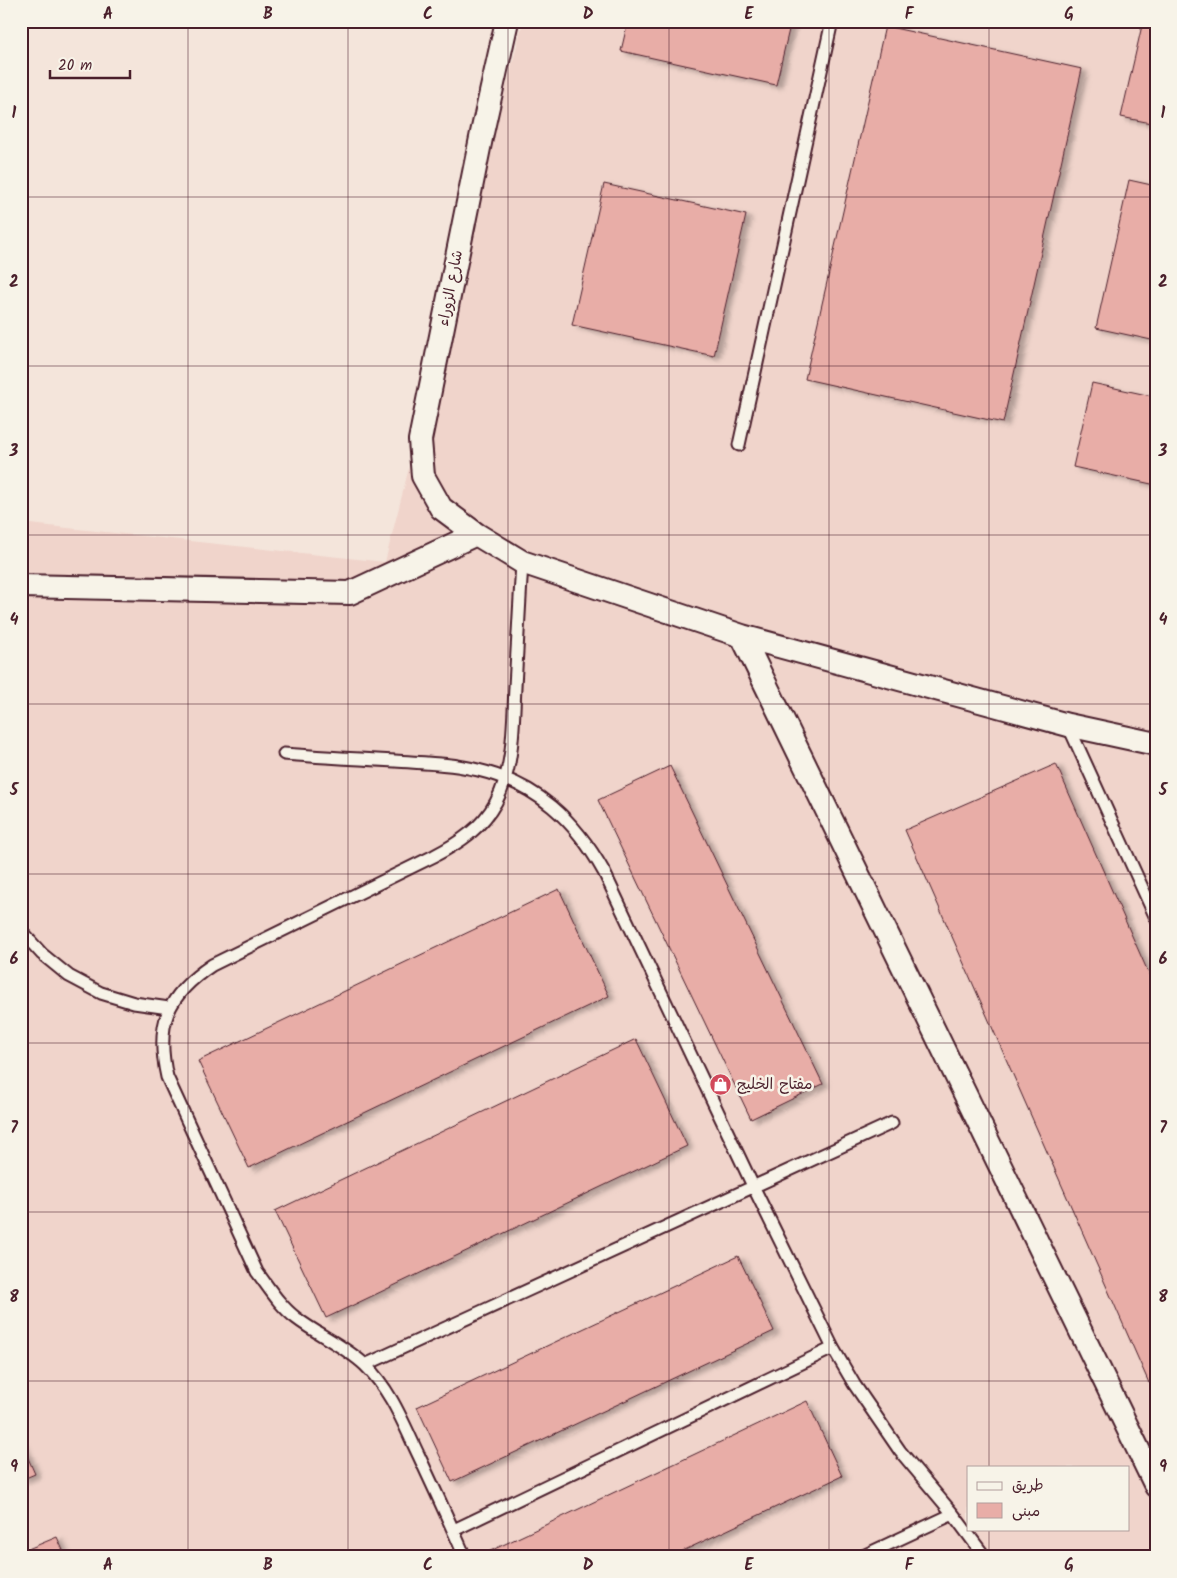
<svg xmlns="http://www.w3.org/2000/svg" width="1177" height="1578" viewBox="0 0 1177 1578" font-family="Kalam,'Playpen Sans Arabic',sans-serif">
  <defs>
    <filter id="shadow"><feDropShadow dx="5.5" dy="3" stdDeviation="2.5" flood-color="#0004"/></filter>
  </defs>
  <rect width="100%" height="100%" fill="#f4e5db"/>
  <filter id="ink" filterUnits="userSpaceOnUse"><feTurbulence type="fractalNoise" baseFrequency=".02" numOctaves="2"/><feDisplacementMap in="SourceGraphic" scale="10" xChannelSelector="R" yChannelSelector="G"/><feConvolveMatrix kernelMatrix="1 2 1 2 8 2 1 2 1" color-interpolation-filters="sRGB"/></filter>
  <g filter="url(#ink)">
    <path fill="#f0d4cb" fill-rule="evenodd" d="M523 21H1156V1557H21V523L385 562ZM968 1467H1128V1529H968Z"/>
    <path fill="#e8ada7" stroke="#4a1f2b" filter="url(#shadow)" d="M628 21H791L776 85 621 51Z
      M1143 21 1156 22V124L1121 117Z
      M885 26 1082 69 1003 423 805 379Z
      M1129 180 1156 186V341L1096 328Z
      M604 184 746 215 714 356 572 325Z
      M1092 383 1156 397V485L1073 467Z
      M1056 764 1156 990V1380L1149 1383 905 830Z
      M670 766 823 1084 751 1119 598 800Z
      M559 889 609 996 249 1168 198 1061Z
      M636 1039 687 1146 326 1318 275 1211Z
      M738 1256 774 1331 452 1482 417 1407Z
      M807 1401 842 1476 670 1557H488L486 1553Z
      M21 1442 35 1474 21 1480Z
      M57 1537 66 1557H21V1552Z"/>
    <g fill="none" stroke-linecap="round" stroke-linejoin="round">
      <defs>
        <path id="service" d="M739 445 832 21
          M1068 725 1156 918
          M284 754C321 757 358 759 395 761 422 763 451 763 478 770 537 784 575 820 604 872L753 1186 833 1348 854 1384 900 1451 953 1514 985 1557
          M21 931 42 954 69 976 101 993 134 1003 169 1008
          M365 1365 892 1123
          M454 1530 833 1348
          M465 1557C450 1523 435 1490 419 1456 404 1425 391 1390 365 1365 345 1346 318 1335 296 1318 280 1306 269 1288 257 1272L167 1077C155 1024 167 995 212 965L434 856C459 843 482 828 496 802 514 768 513 725 515 687 517 645 520 603 522 562
          M861 1557 953 1514"/>
        <path id="minor" d="M507 21 482 133 420 440 423 476 441 508 476 534 522 562 742 636 1156 1486
          M21 586 350 593 476 534
          M742 636 1068 725 1156 744"/>
      </defs>
      <use href="#service" stroke="#4a1f2b" stroke-width="15"/>
      <use href="#minor" stroke="#4a1f2b" stroke-width="26"/>
      <use href="#service" stroke="#f7f3e8" stroke-width="11"/>
      <use href="#minor" stroke="#f7f3e8" stroke-width="22"/>
    </g>
  </g>
  <path fill="none" stroke="#4a1f2b" stroke-width="1" stroke-opacity="0.55" d="M188 21V1557M348 21V1557M508 21V1557M669 21V1557M829 21V1557M989 21V1467M21 197H1156M21 366H1156M21 535H1156M21 704H1156M21 874H1156M21 1043H1156M21 1212H1156M21 1381H1156M989 1529V1557"/>
  <defs>
    <symbol id="shop-disc" viewBox="-11 -11 22 22"><circle r="9.5" fill="#d1495b" stroke="#f7f3e8"/><path d="M-5-2.5h2.3a2.7 3.5 0 0 1 5.4 0H5L5.5 6h-11ZM-1.5-2.5h3a1.5 2.3 0 0 0-3 0Z" fill="#fff"/></symbol>
  </defs>
  <g fill-rule="evenodd">
    <use href="#shop-disc" x="708" y="1072" width="25" height="25"/>
  </g>
  <g text-anchor="middle" stroke-width="5" stroke-linejoin="round" paint-order="stroke">
    <g font-size="15" fill="#4a1f2b" stroke="#f7f3e8">
      <text transform="translate(450 288) rotate(-79)" y="5">شارع الزوراء</text>
    </g>
    <g font-size="15" fill="#4a1f2b" stroke="#f7f3e8" text-anchor="start">
      <text x="737" y="1089">مفتاح الخليج</text>
    </g>
  </g>
  <rect width="1177" height="1578" fill="none" stroke="#f7f3e8" stroke-width="55"/>
  <rect x="967" y="1466" width="162" height="65" fill="#f7f3e8" stroke="#b29e9c"/>
  <rect x="977" y="1482" width="25" height="8" fill="#f7f3e8" stroke="#b29e9c"/>
  <text x="1012" y="1490" font-size="15" fill="#4a1f2b">طريق</text>
  <rect x="977" y="1503" width="25" height="15" fill="#e8ada7" stroke="#b29e9c"/>
  <text x="1012" y="1516" font-size="15" fill="#4a1f2b">مبنى</text>
  <path d="M50 70v8h80v-8" fill="none" stroke="#4a1f2b" stroke-width="2.5"/>
  <text x="58" y="70" font-size="15" fill="#4a1f2b" stroke="#f7f3e8" stroke-width="4" paint-order="stroke">20 m</text>
  <rect x="28" y="28" width="1122" height="1522" fill="none" stroke="#4a1f2b" stroke-width="2"/>
  <g font-size="16" text-anchor="middle" font-weight="bold" fill="#4a1f2b">
    <text x="108" y="19">A</text>
    <text x="268" y="19">B</text>
    <text x="428" y="19">C</text>
    <text x="588" y="19">D</text>
    <text x="749" y="19">E</text>
    <text x="909" y="19">F</text>
    <text x="1069" y="19">G</text>
    <text x="14" y="118">1</text>
    <text x="1163" y="118">1</text>
    <text x="14" y="287">2</text>
    <text x="1163" y="287">2</text>
    <text x="14" y="456">3</text>
    <text x="1163" y="456">3</text>
    <text x="14" y="625">4</text>
    <text x="1163" y="625">4</text>
    <text x="14" y="795">5</text>
    <text x="1163" y="795">5</text>
    <text x="14" y="964">6</text>
    <text x="1163" y="964">6</text>
    <text x="14" y="1133">7</text>
    <text x="1163" y="1133">7</text>
    <text x="14" y="1302">8</text>
    <text x="1163" y="1302">8</text>
    <text x="14" y="1472">9</text>
    <text x="1163" y="1472">9</text>
    <text x="108" y="1570">A</text>
    <text x="268" y="1570">B</text>
    <text x="428" y="1570">C</text>
    <text x="588" y="1570">D</text>
    <text x="749" y="1570">E</text>
    <text x="909" y="1570">F</text>
    <text x="1069" y="1570">G</text>
  </g>
</svg>
